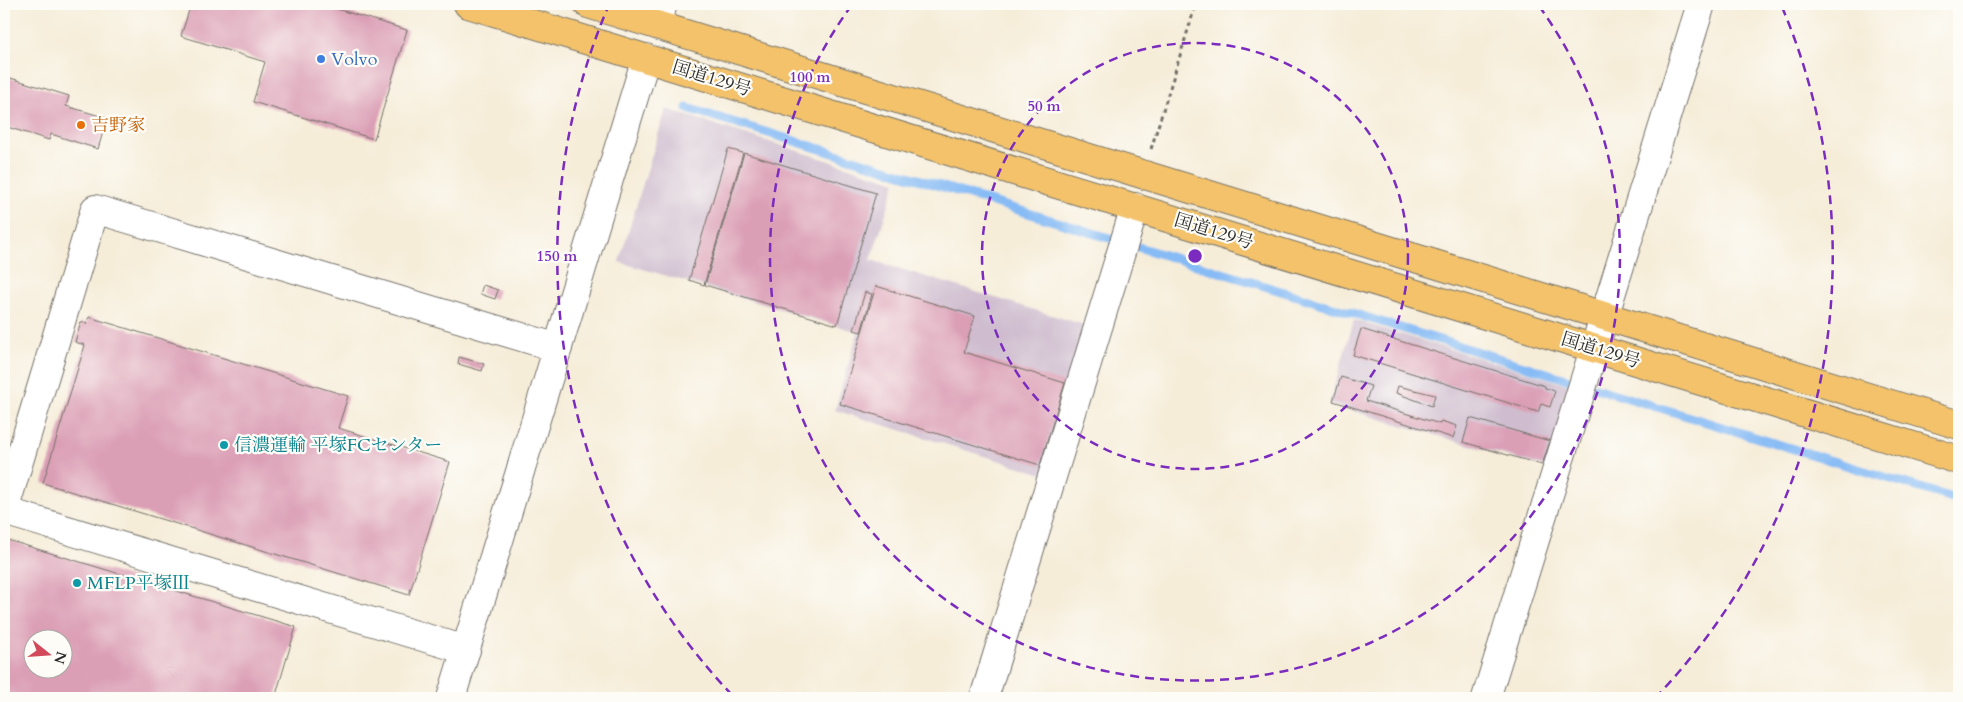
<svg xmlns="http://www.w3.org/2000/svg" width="1963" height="702" viewBox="0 0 1963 702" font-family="Cardo,'Noto Serif JP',serif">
  <rect width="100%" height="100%" fill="#fdfcf7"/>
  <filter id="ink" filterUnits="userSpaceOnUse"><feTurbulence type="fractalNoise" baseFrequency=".02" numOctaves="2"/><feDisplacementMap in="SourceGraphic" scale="10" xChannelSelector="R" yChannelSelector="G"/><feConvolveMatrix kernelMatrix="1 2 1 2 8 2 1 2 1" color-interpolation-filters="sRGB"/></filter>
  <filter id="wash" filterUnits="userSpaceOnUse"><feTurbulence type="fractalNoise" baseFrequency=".0096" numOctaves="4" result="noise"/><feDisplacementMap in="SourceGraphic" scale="20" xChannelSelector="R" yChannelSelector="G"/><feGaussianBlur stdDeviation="1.12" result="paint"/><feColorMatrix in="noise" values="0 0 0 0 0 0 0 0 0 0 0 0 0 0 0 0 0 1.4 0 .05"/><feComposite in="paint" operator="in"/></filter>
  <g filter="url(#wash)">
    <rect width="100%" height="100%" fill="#f6edd9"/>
    <path fill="#cfbdcf" d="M666 109 896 182 871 260 1091 327 1046 475 835 410 858 332 619 262Z
      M1354 320 1575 387 1551 469 1329 404Z"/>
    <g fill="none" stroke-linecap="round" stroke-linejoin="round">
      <path stroke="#86bbf5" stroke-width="9" d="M687 108 1959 500"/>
    </g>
    <g id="blocks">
      <path fill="#db9fb5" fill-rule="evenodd" d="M191 4H320L407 30 374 139 253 102 265 62 181 36Z
        M4 76 69 96 66 106 107 118 98 149 51 134 49 140 4 126Z
        M728 149 743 153 704 285 689 280Z
        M744 153 876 193 837 325 705 285Z
        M483 285 498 290 495 299 480 294Z
        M876 286 975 316 964 352 1065 383 1040 465 840 404Z
        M865 292 872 294 861 332 854 330Z
        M89 317 348 396 338 428 450 462 409 595 43 483 85 345 75 342 81 322 86 324Z
        M1361 329 1545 386V388L1555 391 1550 407 1541 404 1538 412 1353 355Z
        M459 357 484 364 482 371 458 364Z
        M1341 377 1371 386 1366 401 1440 424 1441 421 1457 426 1453 438 1333 401Z
        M1398 386 1435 395 1432 406 1396 393Z
        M1470 418 1550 441 1542 465 1463 442Z
        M4 539 296 627 275 698H4ZM32 640H62V670H32Z"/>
    </g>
  </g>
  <g filter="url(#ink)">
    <use href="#blocks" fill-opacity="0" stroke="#726f68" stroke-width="1"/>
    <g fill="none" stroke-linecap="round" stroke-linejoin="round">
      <defs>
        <path id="minor" d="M466 650 4 511 95 209 558 348
          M984 698 1135 207
          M1486 698 1701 4"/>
        <path id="tertiary" d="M657 25 663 4
          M451 698 646 58"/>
        <path id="trunk" d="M468 4 1959 460
          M588 4 1959 425"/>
      </defs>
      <use href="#minor" stroke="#726f68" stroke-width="30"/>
      <use href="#tertiary" stroke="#726f68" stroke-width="30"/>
      <use href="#trunk" stroke="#726f68" stroke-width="30"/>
      <path stroke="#726f68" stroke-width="3" stroke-dasharray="4 4" stroke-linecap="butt" d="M1151 149 1196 4"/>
      <use href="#minor" stroke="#fff" stroke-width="28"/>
      <use href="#tertiary" stroke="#fff" stroke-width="28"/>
      <use href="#trunk" stroke="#f3c26a" stroke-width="28"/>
    </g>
  </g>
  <g fill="none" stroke="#7b2cbf" stroke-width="2.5" stroke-dasharray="9 6">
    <circle cx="1195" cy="256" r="213"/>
    <path d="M1539 6A425 425 0 1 1 851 6"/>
    <path d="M732 695A638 638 0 0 1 608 7M1782 7A638 638 0 0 1 1658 695"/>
  </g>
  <circle fill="#3f7fe0" stroke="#fdfcf7" stroke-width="2" cx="321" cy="59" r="5"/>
  <circle fill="#e8710a" stroke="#fdfcf7" stroke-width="2" cx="81" cy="125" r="5"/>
  <g fill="#0f9aa8" stroke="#fdfcf7" stroke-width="2">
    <circle cx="224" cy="445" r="5"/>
    <circle cx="77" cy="583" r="5"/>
  </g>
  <g text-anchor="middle" stroke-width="4.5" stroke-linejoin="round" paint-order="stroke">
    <g font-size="18" fill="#366cbe" stroke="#fdfcf7" text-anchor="start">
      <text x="331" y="65">Volvo</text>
    </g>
    <g font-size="18" fill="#2b2b2b" stroke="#fdfcf7">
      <text transform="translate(712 78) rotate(17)" y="6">国道129号</text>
      <text transform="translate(1214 231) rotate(17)" y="6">国道129号</text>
      <text transform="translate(1601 350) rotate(17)" y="6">国道129号</text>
    </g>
    <g font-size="18" fill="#c56008" stroke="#fdfcf7" text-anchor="start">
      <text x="91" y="131">吉野家</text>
    </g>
    <g font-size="18" fill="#0d838f" stroke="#fdfcf7" text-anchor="start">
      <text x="234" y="451">信濃運輸 平塚FCセンター</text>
      <text x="87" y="589">MFLP平塚Ⅲ</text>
    </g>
  </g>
  <circle cx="1195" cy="256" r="8" fill="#7b2cbf" stroke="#fdfcf7" stroke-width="2.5"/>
  <g font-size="15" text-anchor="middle" font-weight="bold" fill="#7b2cbf" stroke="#fdfcf7" stroke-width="4.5" stroke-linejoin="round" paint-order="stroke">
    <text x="810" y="82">100 m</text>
    <text x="1044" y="111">50 m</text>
    <text x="557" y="261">150 m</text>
  </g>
  <rect width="1963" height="702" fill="none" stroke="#fdfcf7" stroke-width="20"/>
  <g transform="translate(48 654) rotate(107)"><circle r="24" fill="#fdfcf7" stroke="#a9a8a5"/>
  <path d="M0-4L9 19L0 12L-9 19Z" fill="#d1495b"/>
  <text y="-8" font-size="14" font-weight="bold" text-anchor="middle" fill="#2b2b2b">N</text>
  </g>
</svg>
